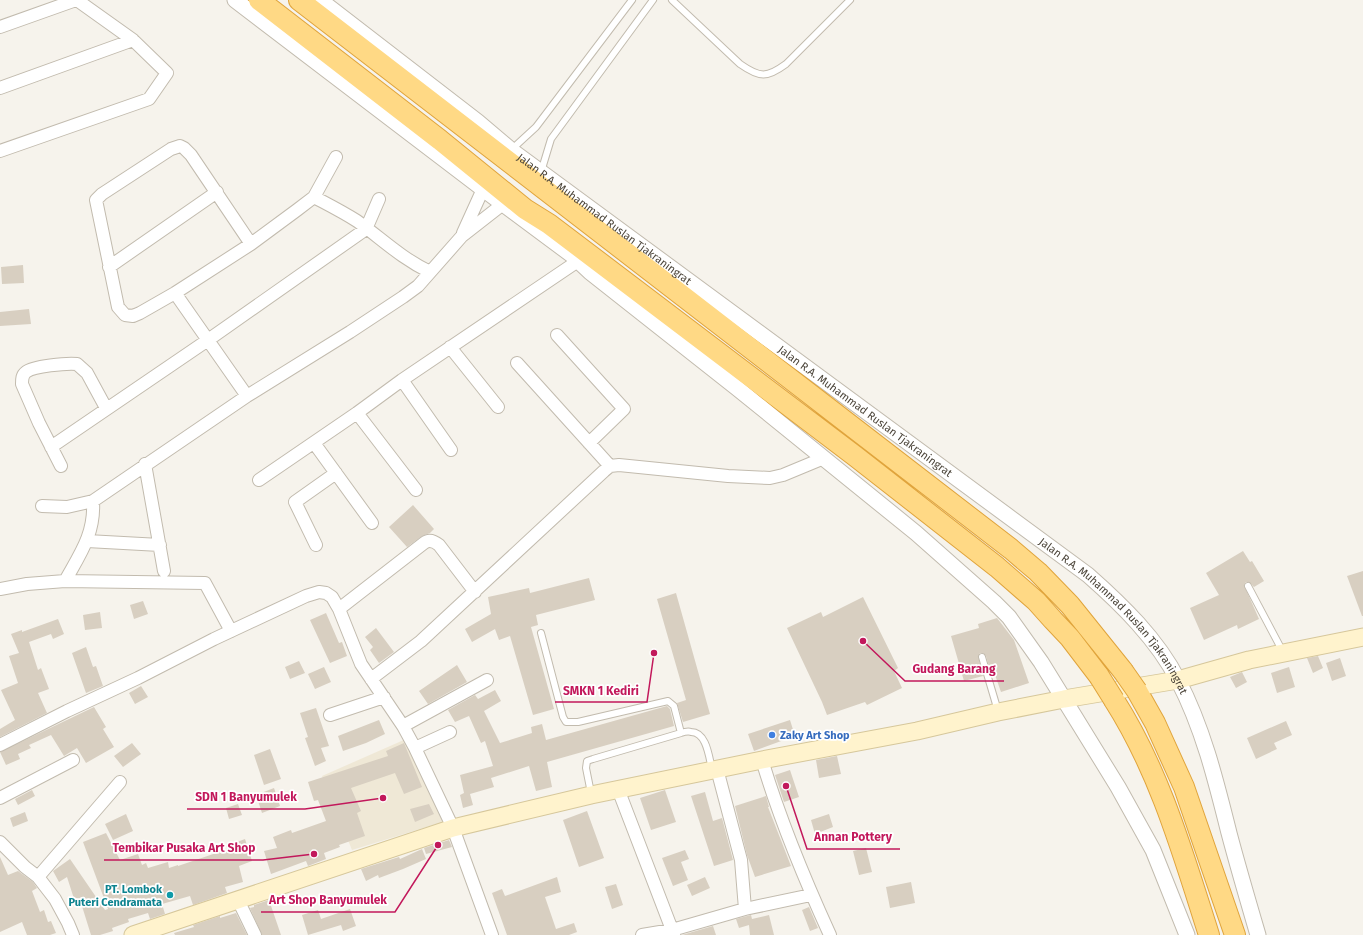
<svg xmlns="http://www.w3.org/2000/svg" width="1363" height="935" viewBox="0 0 1363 935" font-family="'Fira Sans',sans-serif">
  <rect width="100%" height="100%" fill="#f6f3ec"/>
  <path fill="#efe8d6" d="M406 739 446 821 352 850 322 776Z"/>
  <path fill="#d8cfc1" d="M23 265 24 283 2 284 1 267Z
    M29 309 31 324 0 326V312Z
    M413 505 434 529 430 533 422 536 407 547 389 527Z
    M1243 551 1250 562 1252 561 1264 581 1254 587 1249 582H1246L1244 585 1259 619 1238 629 1237 625 1204 640 1190 608 1219 595 1206 573Z
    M1363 571V616H1362L1347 576Z
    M589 578 595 600 536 615 538 625 531 627 554 709 533 715 510 636 499 640 495 629 472 642 465 629 491 614 488 597 529 588 530 593Z
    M676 593 710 714 683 722 677 703 686 700 657 599Z
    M863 597 898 668 894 671 902 688 867 705 865 702 827 715 822 702 787 628 821 612 823 617Z
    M143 601 148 614 134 619 130 605Z
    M100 612 102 628 85 630 83 615Z
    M326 613 339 643 342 642 347 656 330 663 310 620Z
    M997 618 1014 640 1029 683 1001 692 994 672 991 673 986 656 983 653H980L978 656 983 676 964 681 951 636 979 628 978 624Z
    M58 619 64 634 53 639 51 634 29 642 38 670 41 668 49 689 38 693 47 713 0 737V729L15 720 1 690 18 683 9 656 19 653 11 634 22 630V632Z
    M376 628 394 652 379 663 370 650 373 647 365 637Z
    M86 647 93 667 96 666 103 686 86 693 72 653Z
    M1318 656 1323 668 1313 673 1307 658Z
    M1340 658 1346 676 1332 681 1326 663Z
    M299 661 305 673 290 679 285 667Z
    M457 665 467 682 428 704 419 691Z
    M324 667 331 682 315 689 308 674Z
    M1289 667 1295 687 1277 693 1271 673Z
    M1242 672 1247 682 1236 688 1230 677Z
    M141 686 148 697 135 704 129 693Z
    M495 690 501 701 484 711 500 743 532 733 531 727 542 724 546 740 667 706 670 709 674 726 547 762 552 787 536 791 529 766 491 778 494 787 470 794 473 805 463 808 460 795 464 793 460 775 493 766 485 741 481 743 469 716 455 722 448 710 475 695 478 699Z
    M94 707 106 727 103 729 114 747 86 763 77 748 64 756 51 735 29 745 31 748 18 754 20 759 6 765 0 752Z
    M316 708 329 746 321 748 326 761 315 766 305 738 308 737 300 713Z
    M379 720 385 734 366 743 343 751 338 736Z
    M790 720 795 736 754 751 748 734Z
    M1286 721 1292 735 1274 743 1277 749 1256 759 1247 738Z
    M132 743 141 754 123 767 114 756Z
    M404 743 422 787 404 794 395 773 351 788 361 811 357 813 365 836 339 845 340 847 324 853 326 859 308 866 306 861 271 874 264 851 277 848 273 837 291 830 292 833 326 821 318 800 314 801 308 782 388 756 386 751Z
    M270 749 281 779 264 785 254 755Z
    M837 756 841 774 819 778 816 760Z
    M790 770 799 797 784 802 775 775Z
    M274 788 280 806 262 813 256 795Z
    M32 790 35 796 18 805 15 799Z
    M665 790 676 822 651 830 640 798Z
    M705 792 713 821 722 818 733 860 714 866 691 796Z
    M766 796 769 807H768L791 866 755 877 747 855 735 806Z
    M238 804 242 815 229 819 226 808Z
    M429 804 434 814 415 822 410 809Z
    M587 811 604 858 579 867 563 820Z
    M25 812 28 821 13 827 10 818Z
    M126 814 133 831 113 840 105 824Z
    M829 814 833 827 815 834 811 820Z
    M106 833 120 860 138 854 142 865 146 863 148 868 168 862 169 868 178 865V866L228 849 226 846 245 839 252 861 239 866 243 882 225 887 227 893 193 905 190 896 162 904 165 914 150 919 148 913 128 919 129 922 112 928 113 931 100 935H91L81 903 76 905 67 877 59 882 53 871 70 859 105 910 108 909 83 842Z
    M449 840 452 847 426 854 424 848Z
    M866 848 872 872 859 875 853 851Z
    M422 849 426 859 403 869 379 878 378 875 366 881 361 869 399 857 400 859Z
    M685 850 689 859 681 862 688 880 673 886 662 858Z
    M0 857 8 875 18 871 33 882 37 888 32 891 40 912 44 910 48 922 51 921 56 933 50 935H27L22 922 0 932Z
    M557 877 561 892 545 897 556 929 574 923 577 932 569 935H507L492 893 502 889 505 896Z
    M705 877 710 888 692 896 687 885Z
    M911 882 915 903 890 908 886 887Z
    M616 884 623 905 612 909 605 887Z
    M269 900 281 935H262L250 908 254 907V905Z
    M809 907 818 928 810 931 802 910Z
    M350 909 356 926 343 931 341 925 308 935 302 915 318 910 321 919Z
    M236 913 247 935H175L174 933 194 927 193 925 220 916V918Z
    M751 915 752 919 769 915 774 935H750L749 925 739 928 736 919Z
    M713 926 716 935H682Z"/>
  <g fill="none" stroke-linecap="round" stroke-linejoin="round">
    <defs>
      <path id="service" d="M672 0 740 64C760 78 767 78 786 64L850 0
        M511 150 536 127 632 0
        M541 172 551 139 653 0
        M1248 586 1283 652
        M541 633 563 717 566 722H578L668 701 674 706 681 733
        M982 657 998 711
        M591 793 586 768 587 761 593 759 681 733C684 732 688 731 691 732 707 732 709 758 712 769"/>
      <path id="minor" d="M0 27 76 0
        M0 88 133 40
        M0 151 149 99 167 73 133 40 77 0
        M314 197C329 205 343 212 357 221 382 239 401 258 430 272
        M463 233 483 189
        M251 244 191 155 184 148 180 146 171 149 102 194 96 200 118 307 125 315 133 316 140 313 175 293 251 244 297 210 314 197 336 157
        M109 267 217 192
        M175 293 247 396
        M557 335 624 409 589 443
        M450 347 498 407
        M517 363 610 466
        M402 380 451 450
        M357 413 416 490
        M314 443 372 523
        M51 447 208 340 366 229 379 199
        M145 464 164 571
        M61 466 39 423 22 384C22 379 22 375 26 372 33 366 67 363 77 364L87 373 106 408
        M259 480 357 413 402 380 578 261
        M42 506 67 507 93 501 247 396 350 332 403 297 418 286 462 236 503 204
        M87 541 160 545
        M316 545 295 502 336 473
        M65 581C80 554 95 534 93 501
        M0 589 27 584 65 581 205 583 231 631
        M339 609 424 543C429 539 434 541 439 545L475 592
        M371 679 421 641 604 471 610 466 619 465 728 476 770 478 783 475 824 458
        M330 715 384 697
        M403 726 487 680
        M0 745 67 711 138 678 214 639 306 596 319 592 326 593 332 597 339 609 361 664 403 726 415 748 453 828 492 935
        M415 748 450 732
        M762 760C780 820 804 878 830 935
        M717 769 741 860 745 909
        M618 789 674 935
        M0 798 73 760
        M0 842 25 867 38 877 55 899 68 923 73 935
        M38 877 120 782
        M238 900 255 935
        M642 935 672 930 745 909 811 895"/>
      <g id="tertiary">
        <path d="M235 0 483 189 573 256 590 272 737 388 916 533 994 602 1009 617 1041 662 1118 787 1153 850 1187 935"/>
        <path id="s1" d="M320 0 478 122 511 150 1088 575C1122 605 1157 639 1178 680 1203 728 1216 781 1229 833 1238 867 1248 901 1258 935"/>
      </g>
      <path id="secondary" d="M133 935 453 828 591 795 762 760 917 731 998 712 1064 699 1178 680 1249 660 1363 637"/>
      <path id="trunk" d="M259 0 440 140 525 209 549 224 855 456 997 567 1036 601 1053 620 1070 638 1099 676
        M299 0 1011 549 1038 572 1070 605 1123 671
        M1137 691 1155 723 1184 787 1235 935
        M1114 700C1160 772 1183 854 1209 935"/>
    </defs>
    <use href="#service" stroke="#c2bbae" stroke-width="8"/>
    <use href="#minor" stroke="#c2bbae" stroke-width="14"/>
    <use href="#tertiary" stroke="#c2bbae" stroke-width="17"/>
    <use href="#secondary" stroke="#d6c79b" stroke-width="19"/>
    <use href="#trunk" stroke="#e0a43c" stroke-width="22"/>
    <use href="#service" stroke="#fff" stroke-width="6"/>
    <use href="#minor" stroke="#fff" stroke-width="12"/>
    <use href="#tertiary" stroke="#fff" stroke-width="15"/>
    <use href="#secondary" stroke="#fff3cd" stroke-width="17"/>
    <use href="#trunk" stroke="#ffd985" stroke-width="20"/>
    <defs>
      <path id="trunk-bridge" d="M1123 671 1137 691
        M1099 676 1114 700"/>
    </defs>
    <use href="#trunk-bridge" stroke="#e0a43c" stroke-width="22" stroke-linecap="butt"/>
    <use href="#trunk-bridge" stroke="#ffd985" stroke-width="20"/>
  </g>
  <circle fill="#3f7fe0" stroke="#fff" stroke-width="1.5" cx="772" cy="735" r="4"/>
  <circle fill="#0f9aa8" stroke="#fff" stroke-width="1.5" cx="170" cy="895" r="4"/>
  <g text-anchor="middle" stroke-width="3.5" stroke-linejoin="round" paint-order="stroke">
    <g font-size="11" fill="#4b4439" stroke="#fff">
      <text dy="4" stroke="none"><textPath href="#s1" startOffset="359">Jalan R.A. Muhammad Ruslan Tjakraningrat</textPath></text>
      <text dy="4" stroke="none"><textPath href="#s1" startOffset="683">Jalan R.A. Muhammad Ruslan Tjakraningrat</textPath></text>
      <text dy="4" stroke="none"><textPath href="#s1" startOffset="1007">Jalan R.A. Muhammad Ruslan Tjakraningrat</textPath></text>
    </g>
    <g font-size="11" font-weight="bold" fill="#366cbe" stroke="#fff" text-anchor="start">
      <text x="780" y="739">Zaky Art Shop</text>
    </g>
    <g font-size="11" font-weight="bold" fill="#0d838f" stroke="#fff" text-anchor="end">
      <text x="162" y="893">PT. Lombok<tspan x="162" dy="13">Puteri Cendramata</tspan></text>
    </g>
  </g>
  <path fill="none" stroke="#c2185b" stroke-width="1.5" d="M863 641L905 681H1004M654 653L647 702H555M383 798L305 809H187M786 786L807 849H900M314 854L263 860H104M438 845L395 912H261"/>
  <g fill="#c2185b" stroke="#fff" stroke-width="1.5">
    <circle cx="863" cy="641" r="4"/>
    <circle cx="654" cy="653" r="4"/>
    <circle cx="383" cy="798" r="4"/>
    <circle cx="786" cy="786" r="4"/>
    <circle cx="314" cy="854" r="4"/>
    <circle cx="438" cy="845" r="4"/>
  </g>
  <g font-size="12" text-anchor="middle" font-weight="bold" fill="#c2185b" stroke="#fff" stroke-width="3.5" stroke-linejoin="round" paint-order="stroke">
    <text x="954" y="673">Gudang Barang</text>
    <text x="601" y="695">SMKN 1 Kediri</text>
    <text x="246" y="801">SDN 1 Banyumulek</text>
    <text x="853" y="841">Annan Pottery</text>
    <text x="184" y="852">Tembikar Pusaka Art Shop</text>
    <text x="328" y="904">Art Shop Banyumulek</text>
  </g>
</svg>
